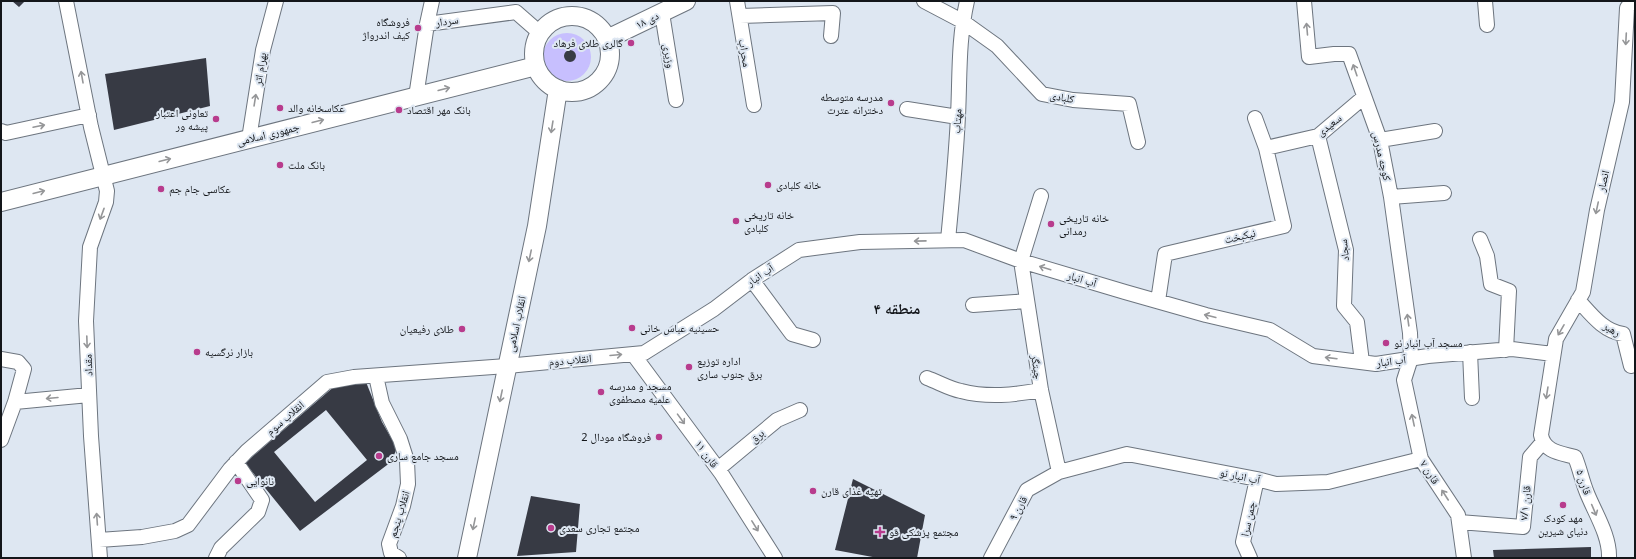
<svg xmlns="http://www.w3.org/2000/svg" width="1636" height="559" viewBox="0 0 1636 559" font-family="'Noto Sans','Noto Naskh Arabic',sans-serif">
  <rect width="100%" height="100%" fill="#dee7f2"/>
  <path fill="#c7bffe" d="M543 57a24 24 0 1 1 48 0a24 24 0 1 1-48 0Z"/>
  <path fill="#373a44" fill-rule="evenodd" d="M12 1H25L19 7Z
    M564 56a6 6 0 1 1 12 0a6 6 0 1 1-12 0Z
    M206 58 210 106 114 130 105 74Z
    M366 382 382 422 397 448 391 462 300 531 245 463 336 385ZM326 410 367 460 315 502 274 452Z
    M853 479 925 515 917 558H878L835 550Z
    M531 496 580 504 576 552 517 556Z
    M1591 547V558H1494L1493 550Z"/>
  <g fill="none" stroke-linecap="round" stroke-linejoin="round">
    <defs>
      <path id="minor" d="M66 1 91 127 107 191 106 202 90 247 86 321 91 436 100 558
        M737 1 754 105
        M924 1 962 21 997 46 1042 94 1073 100 1129 104 1138 142
        M1304 1 1309 57 1334 54H1349L1380 140 1391 197 1410 333 1411 358 1404 380 1420 455 1421 459 1458 515 1464 558
        M1485 1 1487 25
        M516 12 540 33
        M662 13 676 100
        M740 16 833 13 831 36
        M427 24 432 1
        M416 97 427 24 516 12
        M907 109 958 117
        M1 131 6 133 89 115
        M1318 136 1346 250 1344 306 1357 322 1362 362
        M249 139 263 50 276 1
        M1380 140 1435 131
        M1266 148 1318 136 1364 97
        M1041 196 1021 261 1041 390 1059 472
        M1391 197 1444 193
        M1480 239 1487 256 1491 284 1509 291 1506 350
        M948 240C952 199 956 158 958 116 960 76 958 41 967 1
        M752 280 792 334 813 340
        M1578 300C1591 314 1603 331 1623 334L1631 366
        M1158 301 1165 254 1284 226 1266 148 1255 118
        M973 305 1027 301
        M1470 352 1472 398
        M633 354 721 473 775 558
        M1 359 18 362 24 369 15 402 1 440
        M376 376 382 403 400 439 407 461 408 484 403 506 389 544 391 553 399 558
        M927 378C938 382 950 389 961 391 988 398 1014 395 1041 390
        M15 402 89 395
        M718 469 777 420 800 410
        M1459 522 1523 527 1530 457 1542 443
        M99 540 142 537 175 531 188 525 230 469 247 451 327 382 354 377 507 366 644 353 714 309 752 280 799 250 860 242 964 240 1021 261 1125 292 1206 315 1270 330 1313 356 1376 364 1428 356 1512 349 1553 354
        M216 558 221 548 258 512 262 500 236 462
        M991 558 1027 490 1059 472 1127 454 1257 479 1276 484 1328 482 1421 459
        M1250 558 1243 542 1257 479
        M1609 558C1610 536 1595 513 1587 493 1582 481 1580 469 1575 457 1561 453 1544 452 1541 435L1556 339 1583 292 1597 210 1622 102 1627 8 1632 1"/>
      <path id="major" d="M534 54a38 38 0 1 1 76 0a38 38 0 1 1-76 0Z
        M607 39 686 1
        M1 202 536 66
        M467 558 537 226 558 89"/>
    </defs>
    <use href="#minor" stroke="#6d757f" stroke-width="16"/>
    <use href="#major" stroke="#6d757f" stroke-width="20"/>
    <use href="#minor" stroke="#fff" stroke-width="14"/>
    <use href="#major" stroke="#fff" stroke-width="18"/>
  </g>
  <defs><path id="oneway-shaft" d="M-6 0H5M1.5-3L5.5 0L1.5 3" fill="none" stroke-width="1.6" stroke-linecap="round" stroke-linejoin="round"/></defs>
  <g stroke="#959698">
    <use href="#oneway-shaft" transform="translate(1307 29) rotate(-95)"/>
    <use href="#oneway-shaft" transform="translate(1626 39) rotate(93)"/>
    <use href="#oneway-shaft" transform="translate(1355 70) rotate(-109)"/>
    <use href="#oneway-shaft" transform="translate(82 77) rotate(-100)"/>
    <use href="#oneway-shaft" transform="translate(444 89) rotate(-14)"/>
    <use href="#oneway-shaft" transform="translate(255 100) rotate(-81)"/>
    <use href="#oneway-shaft" transform="translate(318 121) rotate(-14)"/>
    <use href="#oneway-shaft" transform="translate(39 126) rotate(-12)"/>
    <use href="#oneway-shaft" transform="translate(552 127) rotate(99)"/>
    <use href="#oneway-shaft" transform="translate(165 160) rotate(-14)"/>
    <use href="#oneway-shaft" transform="translate(39 192) rotate(-14)"/>
    <use href="#oneway-shaft" transform="translate(1597 208) rotate(102)"/>
    <use href="#oneway-shaft" transform="translate(102 214) rotate(110)"/>
    <use href="#oneway-shaft" transform="translate(920 241) rotate(179)"/>
    <use href="#oneway-shaft" transform="translate(530 256) rotate(102)"/>
    <use href="#oneway-shaft" transform="translate(1045 268) rotate(-163)"/>
    <use href="#oneway-shaft" transform="translate(1210 316) rotate(-166)"/>
    <use href="#oneway-shaft" transform="translate(1408 320) rotate(-98)"/>
    <use href="#oneway-shaft" transform="translate(1561 330) rotate(120)"/>
    <use href="#oneway-shaft" transform="translate(87 342) rotate(88)"/>
    <use href="#oneway-shaft" transform="translate(616 355) rotate(-5)"/>
    <use href="#oneway-shaft" transform="translate(1331 358) rotate(-173)"/>
    <use href="#oneway-shaft" transform="translate(1547 393) rotate(99)"/>
    <use href="#oneway-shaft" transform="translate(501 396) rotate(102)"/>
    <use href="#oneway-shaft" transform="translate(52 398) rotate(175)"/>
    <use href="#oneway-shaft" transform="translate(681 419) rotate(54)"/>
    <use href="#oneway-shaft" transform="translate(1413 420) rotate(-102)"/>
    <use href="#oneway-shaft" transform="translate(1445 495) rotate(-123)"/>
    <use href="#oneway-shaft" transform="translate(1594 510) rotate(67)"/>
    <use href="#oneway-shaft" transform="translate(97 519) rotate(-94)"/>
    <use href="#oneway-shaft" transform="translate(474 524) rotate(102)"/>
    <use href="#oneway-shaft" transform="translate(755 526) rotate(58)"/>
  </g>
  <g fill="#b83c8d" stroke="#dee7f2" stroke-width="1.5">
    <circle cx="418" cy="28" r="4"/>
    <circle cx="631" cy="43" r="4"/>
    <circle cx="891" cy="103" r="4"/>
    <circle cx="280" cy="108" r="4"/>
    <circle cx="399" cy="110" r="4"/>
    <circle cx="216" cy="119" r="4"/>
    <circle cx="280" cy="165" r="4"/>
    <circle cx="768" cy="185" r="4"/>
    <circle cx="161" cy="189" r="4"/>
    <circle cx="736" cy="221" r="4"/>
    <circle cx="1051" cy="224" r="4"/>
    <circle cx="632" cy="328" r="4"/>
    <circle cx="462" cy="329" r="4"/>
    <circle cx="1386" cy="343" r="4"/>
    <circle cx="197" cy="352" r="4"/>
    <circle cx="689" cy="367" r="4"/>
    <circle cx="601" cy="392" r="4"/>
    <circle cx="659" cy="437" r="4"/>
    <circle cx="379" cy="456" r="4"/>
    <circle cx="238" cy="481" r="4"/>
    <circle cx="813" cy="491" r="4"/>
    <circle cx="1563" cy="505" r="4"/>
    <circle cx="551" cy="528" r="4"/>
    <path d="M878 526h4v4h4v4h-4v4h-4v-4h-4v-4h4z"/>
  </g>
  <g text-anchor="middle" stroke-width="4" stroke-linejoin="round" paint-order="stroke">
    <g font-size="11" fill="#13161a" stroke="#dee7f2">
      <text transform="translate(647 20) rotate(-26)" y="4">۱۸ دی</text>
      <text transform="translate(447 21) rotate(-8)" y="4">سردار</text>
      <text transform="translate(745 53) rotate(81)" y="4">محراب</text>
      <text transform="translate(669 56) rotate(81)" y="4">وزیری</text>
      <text transform="translate(260 69) rotate(-81)" y="4">بهرام اتر</text>
      <text transform="translate(1062 97) rotate(10)" y="4">کلبادی</text>
      <text transform="translate(957 121) rotate(-87)" y="4">مهتاب</text>
      <text transform="translate(1329 125) rotate(-38)" y="4">سعیدی</text>
      <text transform="translate(268 134) rotate(-14)" y="4">جمهوری اسلامی</text>
      <text transform="translate(1382 156) rotate(77)" y="4">کوچه مدرس</text>
      <text transform="translate(1603 181) rotate(-77)" y="4">انصار</text>
      <text transform="translate(1240 236) rotate(-13)" y="4">نیکبخت</text>
      <text transform="translate(1344 250) rotate(-96)" y="4">سجاد</text>
      <text transform="translate(760 275) rotate(-34)" y="4">آب انبار</text>
      <text transform="translate(1082 279) rotate(17)" y="4">آب انبار</text>
      <text transform="translate(516 324) rotate(-78)" y="4">انقلاب اسلامی</text>
      <text transform="translate(1612 329) rotate(30)" y="4">رهبر</text>
      <text transform="translate(570 360) rotate(-5)" y="4">انقلاب دوم</text>
      <text transform="translate(1391 361) rotate(-7)" y="4">آب انبار</text>
      <text transform="translate(88 365) rotate(-92)" y="4">مقداد</text>
      <text transform="translate(1037 367) rotate(81)" y="4">چیتگر</text>
      <text transform="translate(285 418) rotate(-41)" y="4">انقلاب سوم</text>
      <text transform="translate(757 436) rotate(-40)" y="4">برق</text>
      <text transform="translate(707 454) rotate(54)" y="4">قارن ۱۱</text>
      <text transform="translate(1430 472) rotate(58)" y="4">قارن ٧</text>
      <text transform="translate(1240 476) rotate(12)" y="4">آب انبار نو</text>
      <text transform="translate(1584 482) rotate(72)" y="4">قارن ۵</text>
      <text transform="translate(1525 503) rotate(-84)" y="4">قارن ۷/۱</text>
      <text transform="translate(1018 508) rotate(-61)" y="4">قارن ٩</text>
      <text transform="translate(399 514) rotate(-73)" y="4">انقلاب پنجم</text>
      <text transform="translate(1248 519) rotate(-78)" y="4">چمن سرا</text>
    </g>
    <g font-size="11" fill="#13161a" stroke="#dee7f2" text-anchor="start">
      <text x="410" y="26" text-anchor="end">فروشگاه<tspan x="410" dy="13">کیف اندرواژ</tspan></text>
      <text x="623" y="47" text-anchor="end">گالری طلای فرهاد</text>
      <text x="883" y="101" text-anchor="end">مدرسه متوسطه<tspan x="883" dy="13">دخترانه عترت</tspan></text>
      <text x="288" y="112">عکاسخانه والد</text>
      <text x="407" y="114">بانک مهر اقتصاد</text>
      <text x="208" y="117" text-anchor="end">تعاونی اعتبار<tspan x="208" dy="13">پیشه ور</tspan></text>
      <text x="288" y="169">بانک ملت</text>
      <text x="776" y="189">خانه کلبادی</text>
      <text x="169" y="193">عکاسی جام جم</text>
      <text x="744" y="219">خانه تاریخی<tspan x="744" dy="13">کلبادی</tspan></text>
      <text x="1059" y="222">خانه تاریخی<tspan x="1059" dy="13">رمدانی</tspan></text>
      <text x="640" y="332">حسینیه عباس خانی</text>
      <text x="454" y="333" text-anchor="end">طلای رفیعیان</text>
      <text x="1394" y="347">مسجد آب انبار نو</text>
      <text x="205" y="356">بازار نرگسیه</text>
      <text x="697" y="365">اداره توزیع<tspan x="697" dy="13">برق جنوب ساری</tspan></text>
      <text x="609" y="390">مسجد و مدرسه<tspan x="609" dy="13">علمیه مصطفوی</tspan></text>
      <text x="651" y="441" text-anchor="end">فروشگاه مودال 2</text>
      <text x="387" y="460">مسجد جامع ساری</text>
      <text x="246" y="485">نانوایی</text>
      <text x="821" y="495">تهیه غذای قارن</text>
      <text x="1563" y="522" text-anchor="middle">مهد کودک<tspan x="1563" dy="13">دنیای شیرین</tspan></text>
      <text x="559" y="532">مجتمع تجاری سعدی</text>
      <text x="889" y="536">مجتمع پزشکی قو</text>
    </g>
    <g font-size="15" font-weight="bold" fill="#13161a" stroke="#dee7f2">
      <text x="897" y="314">منطقه ۴</text>
    </g>
  </g>
  <rect width="1636" height="559" fill="none" stroke="#13161a" stroke-width="4"/>
</svg>
